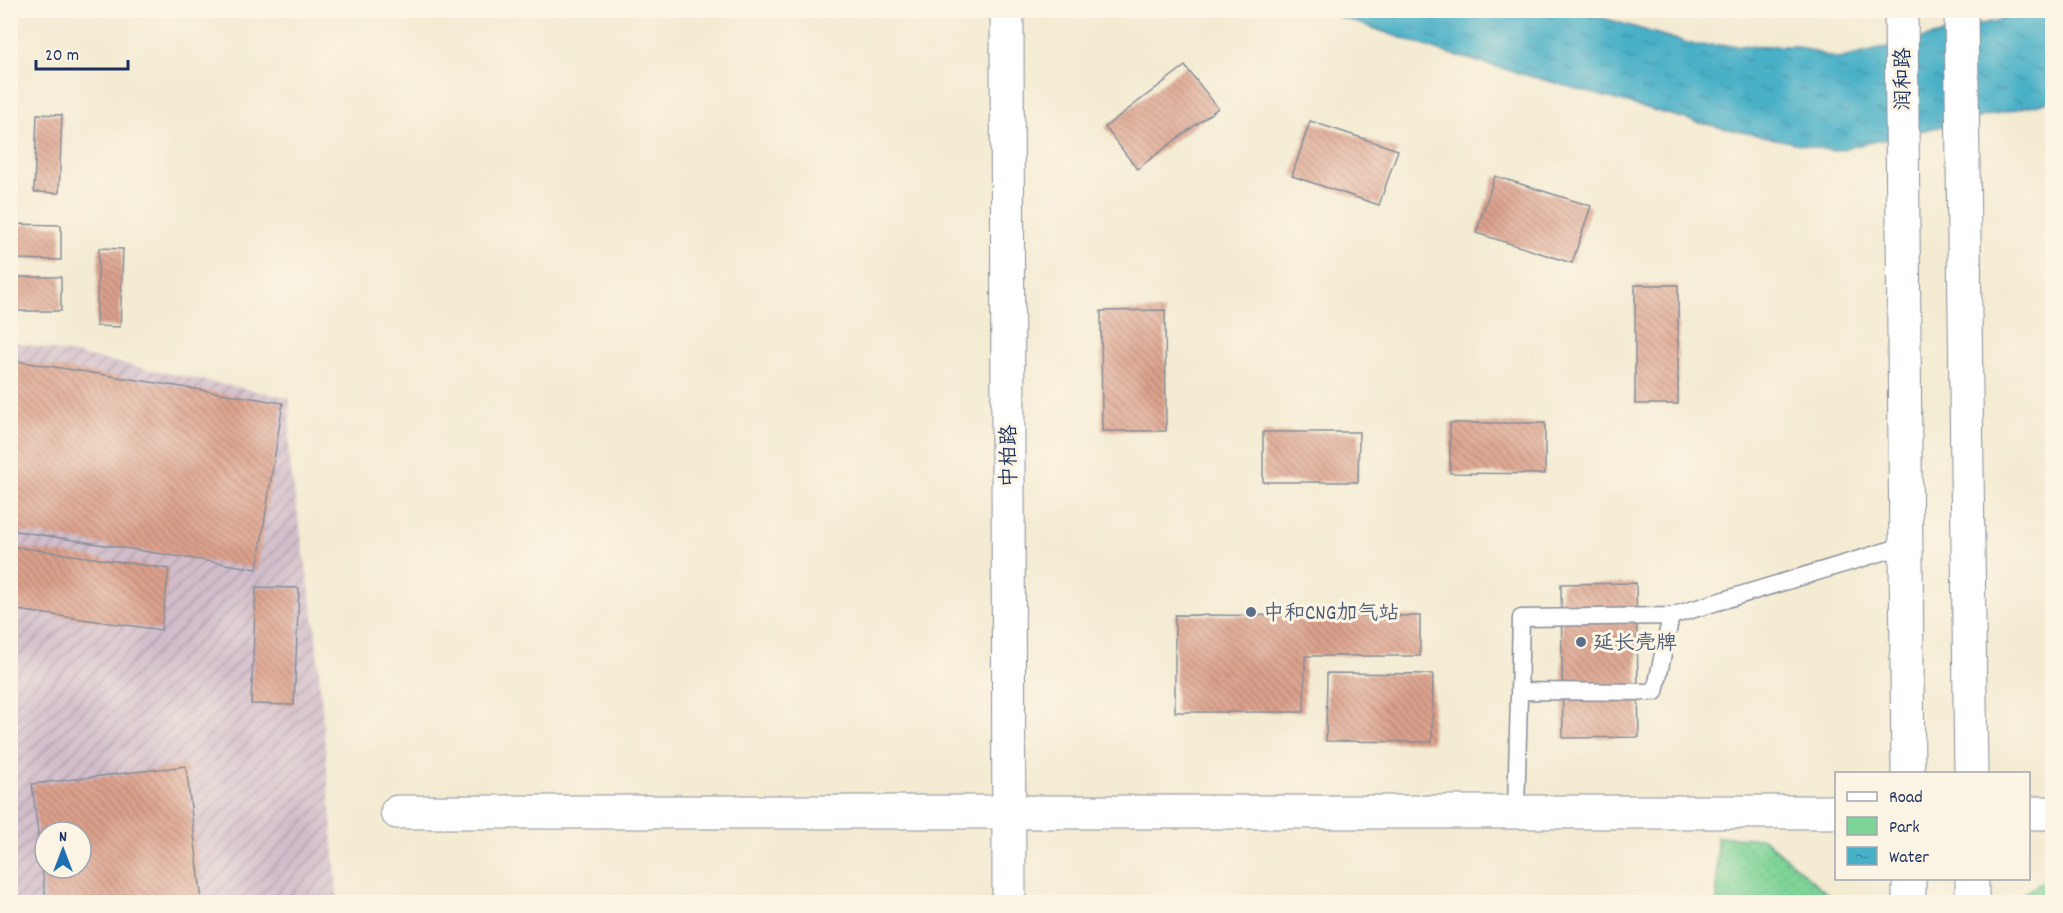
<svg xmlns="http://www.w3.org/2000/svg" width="2063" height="913" viewBox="0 0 2063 913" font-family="Dekko,'LXGW WenKai TC',sans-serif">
  <defs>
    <pattern id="industrial-furrows" width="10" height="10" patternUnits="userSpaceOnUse" patternTransform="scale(1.5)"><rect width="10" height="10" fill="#d1bdca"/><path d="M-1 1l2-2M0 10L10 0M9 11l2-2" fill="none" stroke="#a99aa7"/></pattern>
    <pattern id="green-dots" width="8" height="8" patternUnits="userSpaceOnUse" patternTransform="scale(1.5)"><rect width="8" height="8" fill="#7ed396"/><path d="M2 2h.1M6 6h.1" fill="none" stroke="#6cb584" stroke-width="1.8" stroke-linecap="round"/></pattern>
    <pattern id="water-ripples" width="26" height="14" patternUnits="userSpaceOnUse" patternTransform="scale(1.5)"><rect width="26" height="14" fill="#48b0c7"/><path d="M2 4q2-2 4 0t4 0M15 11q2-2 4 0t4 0" fill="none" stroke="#3b90a5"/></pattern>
    <pattern id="building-back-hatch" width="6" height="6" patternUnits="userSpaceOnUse" patternTransform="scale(1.5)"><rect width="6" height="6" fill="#dca18c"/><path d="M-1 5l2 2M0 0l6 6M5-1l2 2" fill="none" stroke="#b28476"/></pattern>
  </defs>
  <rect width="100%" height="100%" fill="#fcf5e5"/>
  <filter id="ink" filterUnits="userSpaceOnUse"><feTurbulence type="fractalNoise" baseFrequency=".0167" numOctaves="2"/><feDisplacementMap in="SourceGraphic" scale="12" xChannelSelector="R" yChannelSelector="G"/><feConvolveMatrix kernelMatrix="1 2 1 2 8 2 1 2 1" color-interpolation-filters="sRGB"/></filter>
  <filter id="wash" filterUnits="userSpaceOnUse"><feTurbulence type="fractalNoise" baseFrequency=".008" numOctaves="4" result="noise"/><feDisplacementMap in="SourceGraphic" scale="24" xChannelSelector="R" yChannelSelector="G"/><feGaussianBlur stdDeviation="1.35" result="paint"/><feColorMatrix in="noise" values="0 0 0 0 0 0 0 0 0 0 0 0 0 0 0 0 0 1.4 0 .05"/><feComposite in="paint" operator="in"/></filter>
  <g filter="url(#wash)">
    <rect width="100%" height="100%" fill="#f3ebd2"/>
    <path fill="url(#industrial-furrows)" fill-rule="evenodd" d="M10 341 290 398 289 458 315 624 338 902H11ZM45 832H81V868H45Z"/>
    <path fill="url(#green-dots)" stroke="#4c817a" stroke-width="1.5" d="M1717 837 1763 838 1837 902H1717Z
      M2052 876V902H2009Z"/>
    <path fill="url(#water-ripples)" stroke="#327092" stroke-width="1.5" d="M1322 11H1580L1695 45 1796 46 1838 59 2023 14 2029 11H2052V101L1833 151 1700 123 1443 52Z"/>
    <g id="blocks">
      <path fill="url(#building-back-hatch)" fill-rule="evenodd" d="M1185 66 1218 108 1137 169 1105 127Z
        M37 114 62 115 59 193 34 192Z
        M1310 121 1398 150 1379 205 1292 176Z
        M10 136H13L14 180H10Z
        M1495 176 1591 206 1572 263 1476 233Z
        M10 224 61 225V260L10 259Z
        M99 248 123 249 120 327 96 326Z
        M10 277H61V311H10Z
        M1635 285H1678V404H1635Z
        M1165 310 1166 431H1102L1101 311Z
        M10 360 283 403 257 569 10 530Z
        M1450 423H1545V474L1450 473Z
        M1263 432H1359L1358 482H1263Z
        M10 546 169 569 161 630 10 609Z
        M1636 583 1639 737 1563 738 1561 584Z
        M256 587 299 588 294 705 251 704Z
        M1175 615 1420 616V656H1305L1304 712H1175Z
        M1327 673 1433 674 1432 742 1326 741Z
        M186 766 202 902H46L32 784ZM45 832H81V868H45Z"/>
    </g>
  </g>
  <g filter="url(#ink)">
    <use href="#blocks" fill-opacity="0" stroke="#878d98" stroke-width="1.5"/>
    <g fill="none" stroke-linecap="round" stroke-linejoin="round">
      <defs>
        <path id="service" d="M1519 691 1655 692 1671 616
          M1516 812 1521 618 1671 616 1906 545"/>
        <path id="tertiary" d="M1007 10 1009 902
          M397 812H1836
          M2028 813H2052"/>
        <path id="primary" d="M1901 10 1908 774
          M1961 10 1971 774
          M1909 878V902
          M1972 878V902"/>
      </defs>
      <use href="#service" stroke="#878d98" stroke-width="19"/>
      <use href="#tertiary" stroke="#878d98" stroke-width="35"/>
      <use href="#primary" stroke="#878d98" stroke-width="35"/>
      <use href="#service" stroke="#fff" stroke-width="16"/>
      <use href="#tertiary" stroke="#fff" stroke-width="33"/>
      <use href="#primary" stroke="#fff" stroke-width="33"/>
    </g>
  </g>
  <g fill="#5c6f8a" stroke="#fcf5e5" stroke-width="2">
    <circle cx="1251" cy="612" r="6"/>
    <circle cx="1581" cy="642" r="6"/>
  </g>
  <g text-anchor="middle" stroke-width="6" stroke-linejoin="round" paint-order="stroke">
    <g font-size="21" fill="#1b2f5e" stroke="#fcf5e5">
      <text transform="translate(1902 79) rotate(-90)" y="7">润和路</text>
      <text transform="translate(1008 456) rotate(-90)" y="7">中柏路</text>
    </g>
    <g font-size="21" fill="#4e5e75" stroke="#fcf5e5" text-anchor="start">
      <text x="1263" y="619">中和CNG加气站</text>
      <text x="1593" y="649">延长壳牌</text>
    </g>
  </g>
  <rect width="2063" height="913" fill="none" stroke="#fcf5e5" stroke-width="36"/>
  <rect x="1835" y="772" width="195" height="108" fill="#fcf5e5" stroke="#a2a6af" stroke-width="1.5"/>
  <rect x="1847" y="792" width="30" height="9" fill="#ffffff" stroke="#a2a6af" stroke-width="1.5"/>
  <text x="1889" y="802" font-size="18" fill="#1b2f5e">Road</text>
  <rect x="1847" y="817" width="30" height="18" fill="#7ed396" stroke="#a2a6af" stroke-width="1.5"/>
  <text x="1889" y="832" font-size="18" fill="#1b2f5e">Park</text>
  <rect x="1847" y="847" width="30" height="18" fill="url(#water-ripples)" stroke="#a2a6af" stroke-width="1.5"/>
  <text x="1889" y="862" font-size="18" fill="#1b2f5e">Water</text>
  <g transform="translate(63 850)"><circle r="28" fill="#fcf5e5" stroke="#a2a6af" stroke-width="1.5"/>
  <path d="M0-4.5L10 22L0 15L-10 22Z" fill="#1f6fb2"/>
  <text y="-9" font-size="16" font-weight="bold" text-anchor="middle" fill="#1b2f5e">N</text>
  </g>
  <path d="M36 60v9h92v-9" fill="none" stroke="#1b2f5e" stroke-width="3"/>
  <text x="45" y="60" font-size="18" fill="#1b2f5e" stroke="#fcf5e5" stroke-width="4.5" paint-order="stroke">20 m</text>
</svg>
